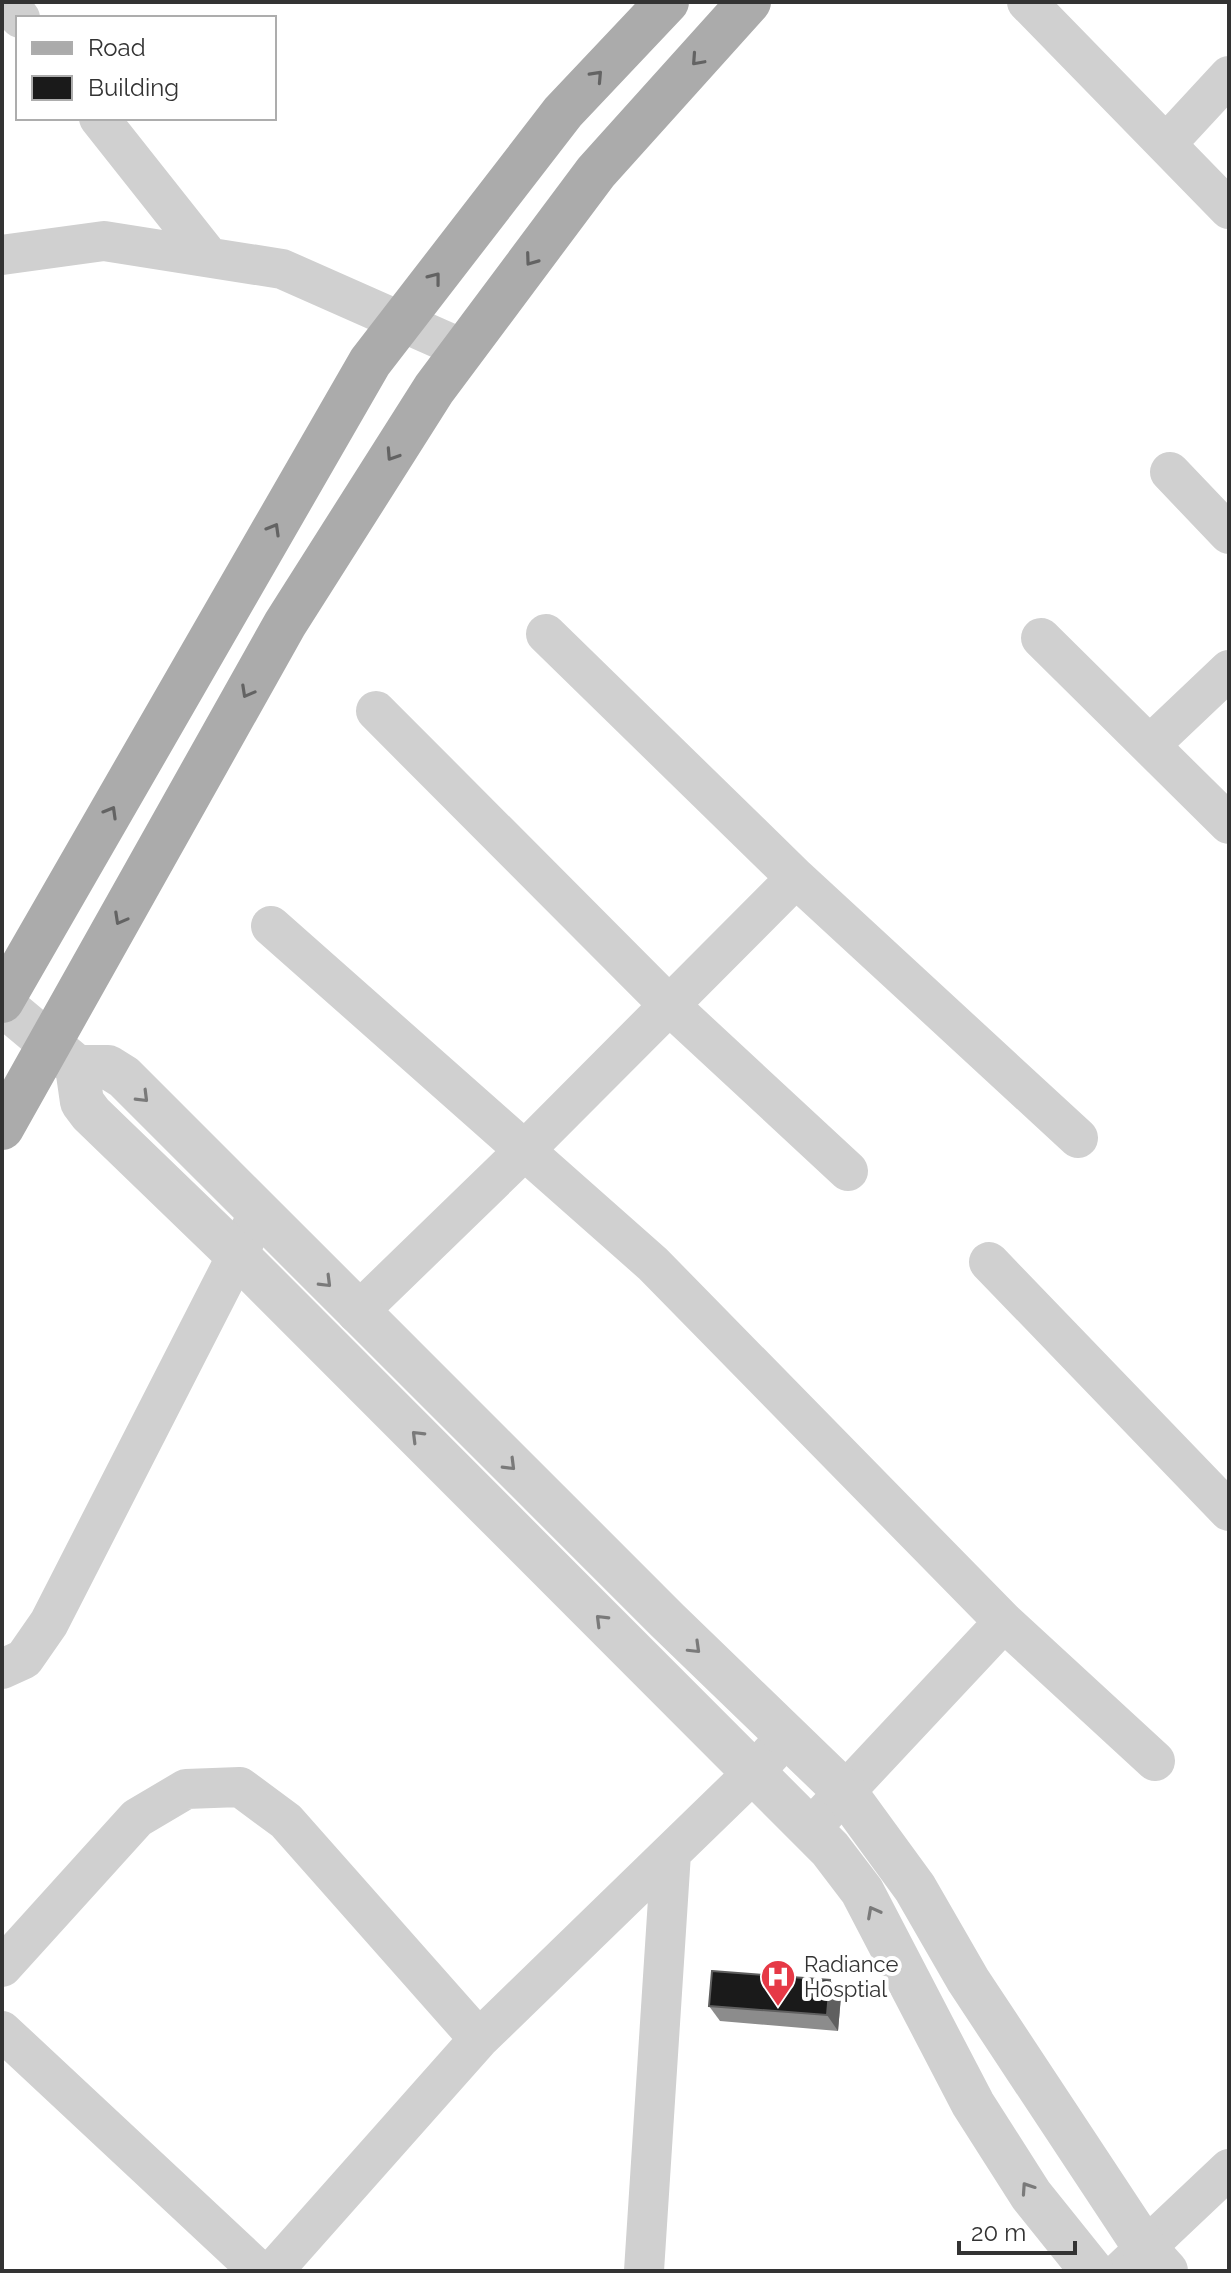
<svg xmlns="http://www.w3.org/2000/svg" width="1231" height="2273" viewBox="0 0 1231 2273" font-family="Raleway,sans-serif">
  <rect width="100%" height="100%" fill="#fff"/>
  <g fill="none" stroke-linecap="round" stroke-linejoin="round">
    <path stroke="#d0d0d0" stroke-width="40" d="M7 2 20 18
      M1027 2 1229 209
      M99 118 209 257
      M1167 143 1229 76
      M2 255 104 241 282 269 465 350
      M1170 472 1229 534
      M546 634 796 878
      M1041 638 1229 824
      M376 711 668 1004 848 1171
      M1150 745 1229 670
      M271 926 653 1264 1004 1622 1155 1761
      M989 1262 1229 1511
      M357 1313 526 1149 796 878 1078 1138
      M2 1669 24 1659 49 1623 251 1228
      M810 1829 1004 1622
      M2 1967 137 1818 186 1789 240 1787 286 1821 479 2039
      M2 2031 259 2271
      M273 2271 479 2039 754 1772 787 1736
      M644 2271 671 1853
      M1121 2271 1229 2169"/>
    <path stroke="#d0d0d0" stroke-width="44" d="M2 1004 77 1067H108L124 1077 668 1621 845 1792 915 1888 968 1980 1145 2248 1166 2271
      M77 1067 82 1102 91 1114 237 1255 830 1849 862 1891 973 2104 1031 2195 1092 2271"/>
    <path stroke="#ababab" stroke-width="44" d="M2 1001 370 362 563 112 667 2
      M2 1128 285 624 434 389 596 172 749 2"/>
  </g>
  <path fill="#8c8c8c" d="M841 1996 838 2031 720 2021 709 2006Z"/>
  <path fill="#5f5f5f" d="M830 1980 841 1996 838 2031 827 2015Z"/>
  <path fill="#1a1a1a" stroke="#5f5f5f" stroke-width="2" d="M712 1971 830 1980 827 2015 709 2006Z"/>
  <defs><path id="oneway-chevron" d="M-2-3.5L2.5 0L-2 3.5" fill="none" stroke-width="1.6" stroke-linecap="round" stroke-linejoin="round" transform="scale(2)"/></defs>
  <g stroke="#636363">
    <use href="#oneway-chevron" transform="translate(697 60) rotate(132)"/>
    <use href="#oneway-chevron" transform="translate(597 76) rotate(-47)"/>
    <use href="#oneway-chevron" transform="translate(531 260) rotate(126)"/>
    <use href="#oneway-chevron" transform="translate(435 278) rotate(-52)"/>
    <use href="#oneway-chevron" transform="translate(392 455) rotate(123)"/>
    <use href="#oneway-chevron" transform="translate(274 529) rotate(-60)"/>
    <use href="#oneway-chevron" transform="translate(247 692) rotate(119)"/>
    <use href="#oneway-chevron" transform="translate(111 812) rotate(-60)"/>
    <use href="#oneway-chevron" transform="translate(120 919) rotate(119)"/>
  </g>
  <g stroke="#7a7a7a">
    <use href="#oneway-chevron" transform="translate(143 1097) rotate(45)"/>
    <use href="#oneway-chevron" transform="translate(326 1282) rotate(45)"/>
    <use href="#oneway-chevron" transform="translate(417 1436) rotate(-135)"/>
    <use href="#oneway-chevron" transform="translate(510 1465) rotate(45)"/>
    <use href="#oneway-chevron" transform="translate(601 1620) rotate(-135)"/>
    <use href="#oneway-chevron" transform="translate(695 1648) rotate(44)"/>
    <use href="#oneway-chevron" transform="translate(873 1912) rotate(-118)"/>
    <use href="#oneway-chevron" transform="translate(1027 2188) rotate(-124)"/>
  </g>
  <defs>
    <symbol id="hospital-pin" viewBox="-11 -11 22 30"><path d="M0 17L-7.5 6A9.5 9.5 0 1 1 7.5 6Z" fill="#e63946" stroke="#fff"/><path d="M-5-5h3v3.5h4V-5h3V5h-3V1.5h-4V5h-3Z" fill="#fff"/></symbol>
  </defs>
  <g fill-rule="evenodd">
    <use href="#hospital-pin" x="758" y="1957" width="40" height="54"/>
  </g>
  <g text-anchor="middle" stroke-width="8" stroke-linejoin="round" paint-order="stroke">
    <g font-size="22" fill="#333" stroke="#fff" text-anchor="start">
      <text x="804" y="1972">Radiance<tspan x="804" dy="25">Hosptial</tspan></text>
    </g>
  </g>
  <rect width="1231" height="2273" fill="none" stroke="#333333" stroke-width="8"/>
  <rect x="16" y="16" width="260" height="104" fill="#ffffff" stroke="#adadad" stroke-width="2"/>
  <rect x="32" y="42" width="40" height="12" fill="#ababab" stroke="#adadad" stroke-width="2"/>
  <text x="88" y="56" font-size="24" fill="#333333">Road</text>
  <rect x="32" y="76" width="40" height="24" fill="#1a1a1a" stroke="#adadad" stroke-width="2"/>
  <text x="88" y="96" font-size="24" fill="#333333">Building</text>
  <path d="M959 2241v12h116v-12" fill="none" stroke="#333333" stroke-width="4"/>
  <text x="971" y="2241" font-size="24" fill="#333333" stroke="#ffffff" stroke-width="6" paint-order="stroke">20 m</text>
</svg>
